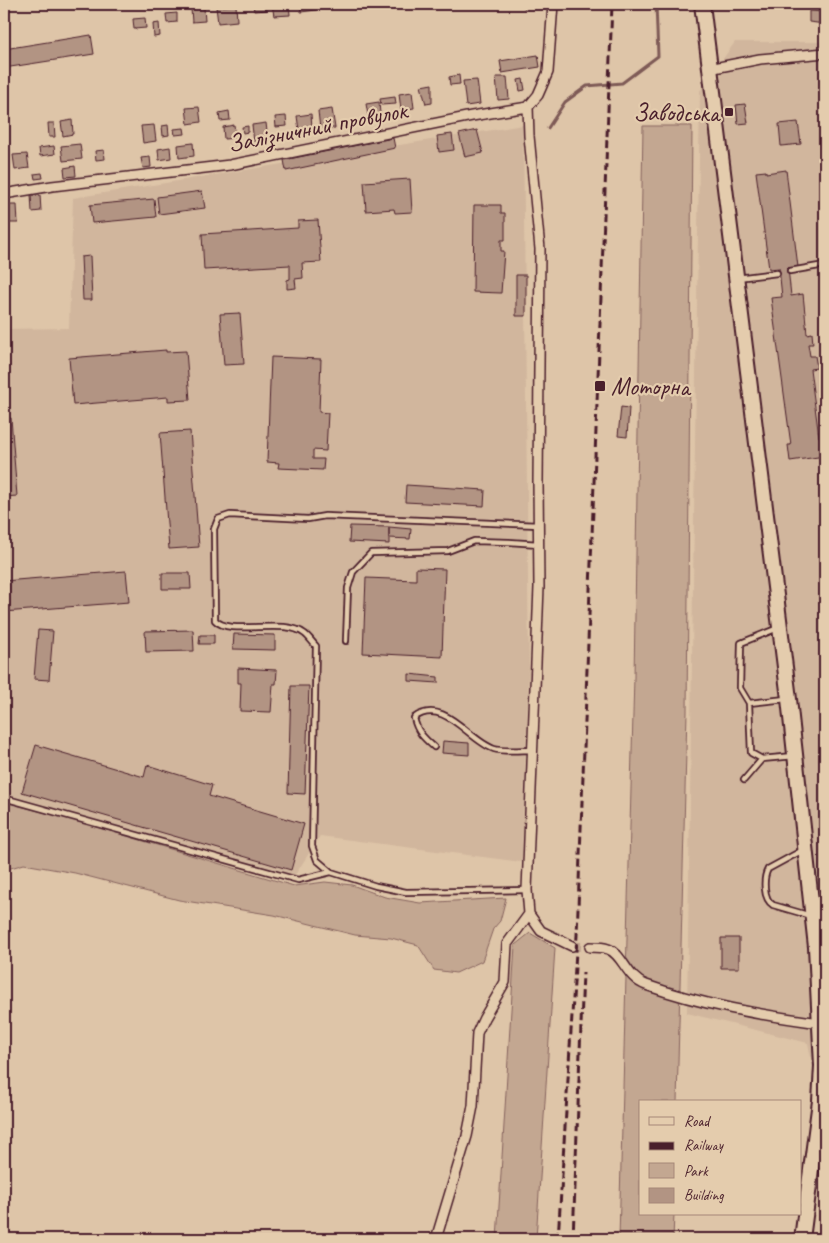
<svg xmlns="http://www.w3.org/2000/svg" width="829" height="1243" viewBox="0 0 829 1243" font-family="Caveat,sans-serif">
  <rect width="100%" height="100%" fill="#dec5a8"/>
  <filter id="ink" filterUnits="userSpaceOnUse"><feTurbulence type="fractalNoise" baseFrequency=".02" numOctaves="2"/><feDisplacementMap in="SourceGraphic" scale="10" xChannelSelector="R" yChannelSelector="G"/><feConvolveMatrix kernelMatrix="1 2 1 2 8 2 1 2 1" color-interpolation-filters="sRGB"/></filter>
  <g filter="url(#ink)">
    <path fill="#d1b69d" d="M735 42H825V1127L808 1043 687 1013 700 91Z
      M523 125 529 673 522 862 320 836 295 875 4 804V329L69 328 73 198Z"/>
    <path fill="#c3a791" stroke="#86635e" d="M643 126H692L687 712 677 1102H640V1214H674L673 1239H619L634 677Z
      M4 802 70 819 294 886 325 882 352 885 385 897 420 903 506 898 500 921 493 929 482 961 456 973 434 970 418 945 391 938 355 935 274 915 179 900 75 873 24 864 4 870Z
      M530 933 555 948 536 1239H497L515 945Z"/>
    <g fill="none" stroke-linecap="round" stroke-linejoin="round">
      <path stroke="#7e5a57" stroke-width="3" d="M548 128 565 102 587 86 622 83 658 56 656 4"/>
    </g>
    <path fill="#b29483" stroke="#4a1f2b" d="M253 4H266L267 10 254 11Z
      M272 4H289L290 15 274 16Z
      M300 4H315L316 10 301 12Z
      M330 4H346V6L331 8Z
      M464 4H477V6L465 7Z
      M523 4H541V6L524 8Z
      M236 5 237 21 218 23 216 7Z
      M204 8 205 21 192 22 191 9Z
      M809 11 825 12V24L809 22Z
      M177 13V22L167 23 166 14Z
      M145 18 146 28 134 29 133 19Z
      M159 23 160 36 154 37 153 24Z
      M91 35 94 54 4 68V49Z
      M538 55 540 67 502 73 500 61Z
      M459 75 460 84 450 85 449 77Z
      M496 77H507L509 99 498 100Z
      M523 79 525 90 520 91 518 80Z
      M477 80 480 104 466 106 463 81Z
      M432 84V103L426 104 421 86Z
      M412 92 414 108 401 110 399 94Z
      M395 97 396 104 381 105 380 99Z
      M379 102 380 114 368 115 366 104Z
      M745 104 748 123 738 124 736 105Z
      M199 107 201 122 188 124 186 108Z
      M332 109 335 128 320 129 318 111Z
      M229 111 230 120 220 121 219 113Z
      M311 114 312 128 299 130 297 116Z
      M286 116 287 126 276 127 275 117Z
      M72 120 73 134 63 136 61 122Z
      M821 120H825V158Z
      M798 122 801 144 781 146 779 124Z
      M48 123H54L55 137H49Z
      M266 123 268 140 254 142 252 125Z
      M154 125 156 141 143 143 141 126Z
      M168 125 169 135 163 136 162 126Z
      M234 125 236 138 224 139 223 127Z
      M248 126V132L243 133 242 127Z
      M184 128 185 134 175 135 174 129Z
      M477 130 483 153 465 157 459 134Z
      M452 134 454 150 439 152 437 136Z
      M393 138 395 148 286 171 284 160Z
      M193 143 194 156 179 158 178 145Z
      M80 144 82 159 63 161 61 146Z
      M54 146 55 154 40 156 39 148Z
      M170 147 171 158 159 160 158 149Z
      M104 150 105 159 96 160 95 151Z
      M27 154 29 168 15 170 13 155Z
      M150 157 151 167 143 168 141 158Z
      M75 166 76 176 65 177 64 168Z
      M786 170 798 267 788 268 791 296 803 294 807 334 812 333 813 344H808L810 356H815L817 368 810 369 819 437H824L825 447V456L790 461 788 445H791L771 298 782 297 779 268 769 269 756 172 766 171V173Z
      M42 173 43 178 35 179 34 174Z
      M410 179 412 212 395 213 394 209 366 211 364 182Z
      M202 191 205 208 159 214 157 197Z
      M31 195H40L41 211 32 212Z
      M154 199 156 217 92 223 90 205Z
      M5 205H17L18 223H6Z
      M474 205H501V213H505V240H501V251H504L501 293 473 292Z
      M318 220 321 262 302 263 303 278 295 279 296 288 287 289V280L290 279V265L204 270 202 234 298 228V221Z
      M90 256 92 300H83L81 257Z
      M516 275H526V316H516Z
      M240 313 244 364 224 365 220 314Z
      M166 350V352L186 351 190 400 168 401V397L73 405 69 358Z
      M271 357 321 359 319 412 328 413 326 451 313 450V459H324L323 470 278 468 279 463 267 462Z
      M621 407 629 408 627 437 618 436Z
      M11 418 17 496 4 497V419Z
      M190 431 199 547 169 549 160 433Z
      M406 485 485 490 484 506 405 502Z
      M350 526 389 527V544L349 542Z
      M389 527 411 529 410 539 389 538Z
      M416 568 445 569 442 657 363 653 366 578 416 580Z
      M126 571 129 602 4 612V581Z
      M162 573H190L191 589H162Z
      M38 630 53 631 49 680 34 679Z
      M193 630 194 651 146 652 145 631Z
      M234 634 275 635V650L233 649Z
      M200 635H214V644H199Z
      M238 668 277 670 276 684H273L271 712 240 711 241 683H238Z
      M409 674 438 677V683L409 681Z
      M291 686H309L305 794 288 793Z
      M443 741 469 743V755L442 753Z
      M36 745 144 777 147 765 212 785 209 796 304 824 291 870 22 792Z
      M721 938H739V968H721Z"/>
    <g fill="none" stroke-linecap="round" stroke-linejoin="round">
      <path stroke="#c0a48f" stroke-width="9" stroke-dasharray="9 4.5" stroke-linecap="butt" d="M572 946 590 947"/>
      <defs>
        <path id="service" d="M790 271 825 265
          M737 278 777 273
          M778 628 741 643 740 688 749 703 786 699
          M346 641 348 588 353 572 371 553 448 551 474 541 509 542 539 544
          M749 703 751 753 762 759 794 756
          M434 747C424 738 417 732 414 718 444 696 469 741 494 749 503 752 523 750 533 750
          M744 780 762 759
          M4 798 298 880 331 872 376 886 406 892 527 890
          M803 850 768 869C763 878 763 899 773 905L811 916
          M331 872 317 860 312 846 316 646C312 642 309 637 305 634 284 617 230 637 215 620L214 529 218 519 230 515 308 519 325 516 539 525"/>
        <path id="minor" d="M709 69 760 59 825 53
          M528 107 529 136 540 249 538 482 539 587 527 890 529 914 541 931 572 946
          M4 194 52 186 230 165 472 116 528 107 538 95 548 72 553 4
          M590 947C596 947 603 947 608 949 623 954 626 978 646 985 702 1005 761 1015 820 1023
          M436 1239 467 1136 473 1106 477 1033 484 1018 505 982 507 944 529 914"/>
        <path id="secondary" d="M702 4 789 699 816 947 822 1066 820 1101 802 1239"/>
      </defs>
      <use href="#service" stroke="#4a1f2b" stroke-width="8"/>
      <use href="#minor" stroke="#4a1f2b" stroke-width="12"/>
      <use href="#secondary" stroke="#4a1f2b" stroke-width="18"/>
      <use href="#service" stroke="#e4ccad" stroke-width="4.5"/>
      <use href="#minor" stroke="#e4ccad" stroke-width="9"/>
      <use href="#secondary" stroke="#e4ccad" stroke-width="14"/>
      <path stroke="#4a1f2b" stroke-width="3" stroke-dasharray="8 4" stroke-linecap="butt" d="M558 1239 577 935 612 4
        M573 1239 583 972"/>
    </g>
  </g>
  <g fill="#4a1f2b" stroke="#e4ccad" stroke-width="2">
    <rect x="724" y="107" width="10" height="10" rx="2.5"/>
    <rect x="594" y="380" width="12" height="12" rx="2.5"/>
  </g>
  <g text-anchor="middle" stroke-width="4.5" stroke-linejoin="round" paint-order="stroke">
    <g font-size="25" fill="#4a1f2b" stroke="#e4ccad" text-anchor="end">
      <text x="719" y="121">Заводська</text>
      <text x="611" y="395" text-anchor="start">Моторна</text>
    </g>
    <g font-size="25" fill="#4a1f2b" stroke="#e4ccad">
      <text transform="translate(317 126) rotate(-11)" y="9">Залізничний провулок</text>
    </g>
  </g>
  <rect width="829" height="1243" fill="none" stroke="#e4ccad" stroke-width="20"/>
  <rect x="10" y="10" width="809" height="1223" fill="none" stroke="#4a1f2b" stroke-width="2" filter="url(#ink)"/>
  <rect x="639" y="1100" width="162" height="115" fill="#e4ccad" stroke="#a68779"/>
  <rect x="649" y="1117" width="25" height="8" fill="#e4ccad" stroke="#a68779"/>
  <text x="684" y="1126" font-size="15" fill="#4a1f2b">Road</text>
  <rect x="649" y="1142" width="25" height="8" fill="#4a1f2b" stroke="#a68779"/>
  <text x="684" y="1150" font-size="15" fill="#4a1f2b">Railway</text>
  <rect x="649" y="1163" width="25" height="15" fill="#c3a791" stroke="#a68779"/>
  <text x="684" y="1176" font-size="15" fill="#4a1f2b">Park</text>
  <rect x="649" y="1188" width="25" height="15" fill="#b29483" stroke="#a68779"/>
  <text x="684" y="1200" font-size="15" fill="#4a1f2b">Building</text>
</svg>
